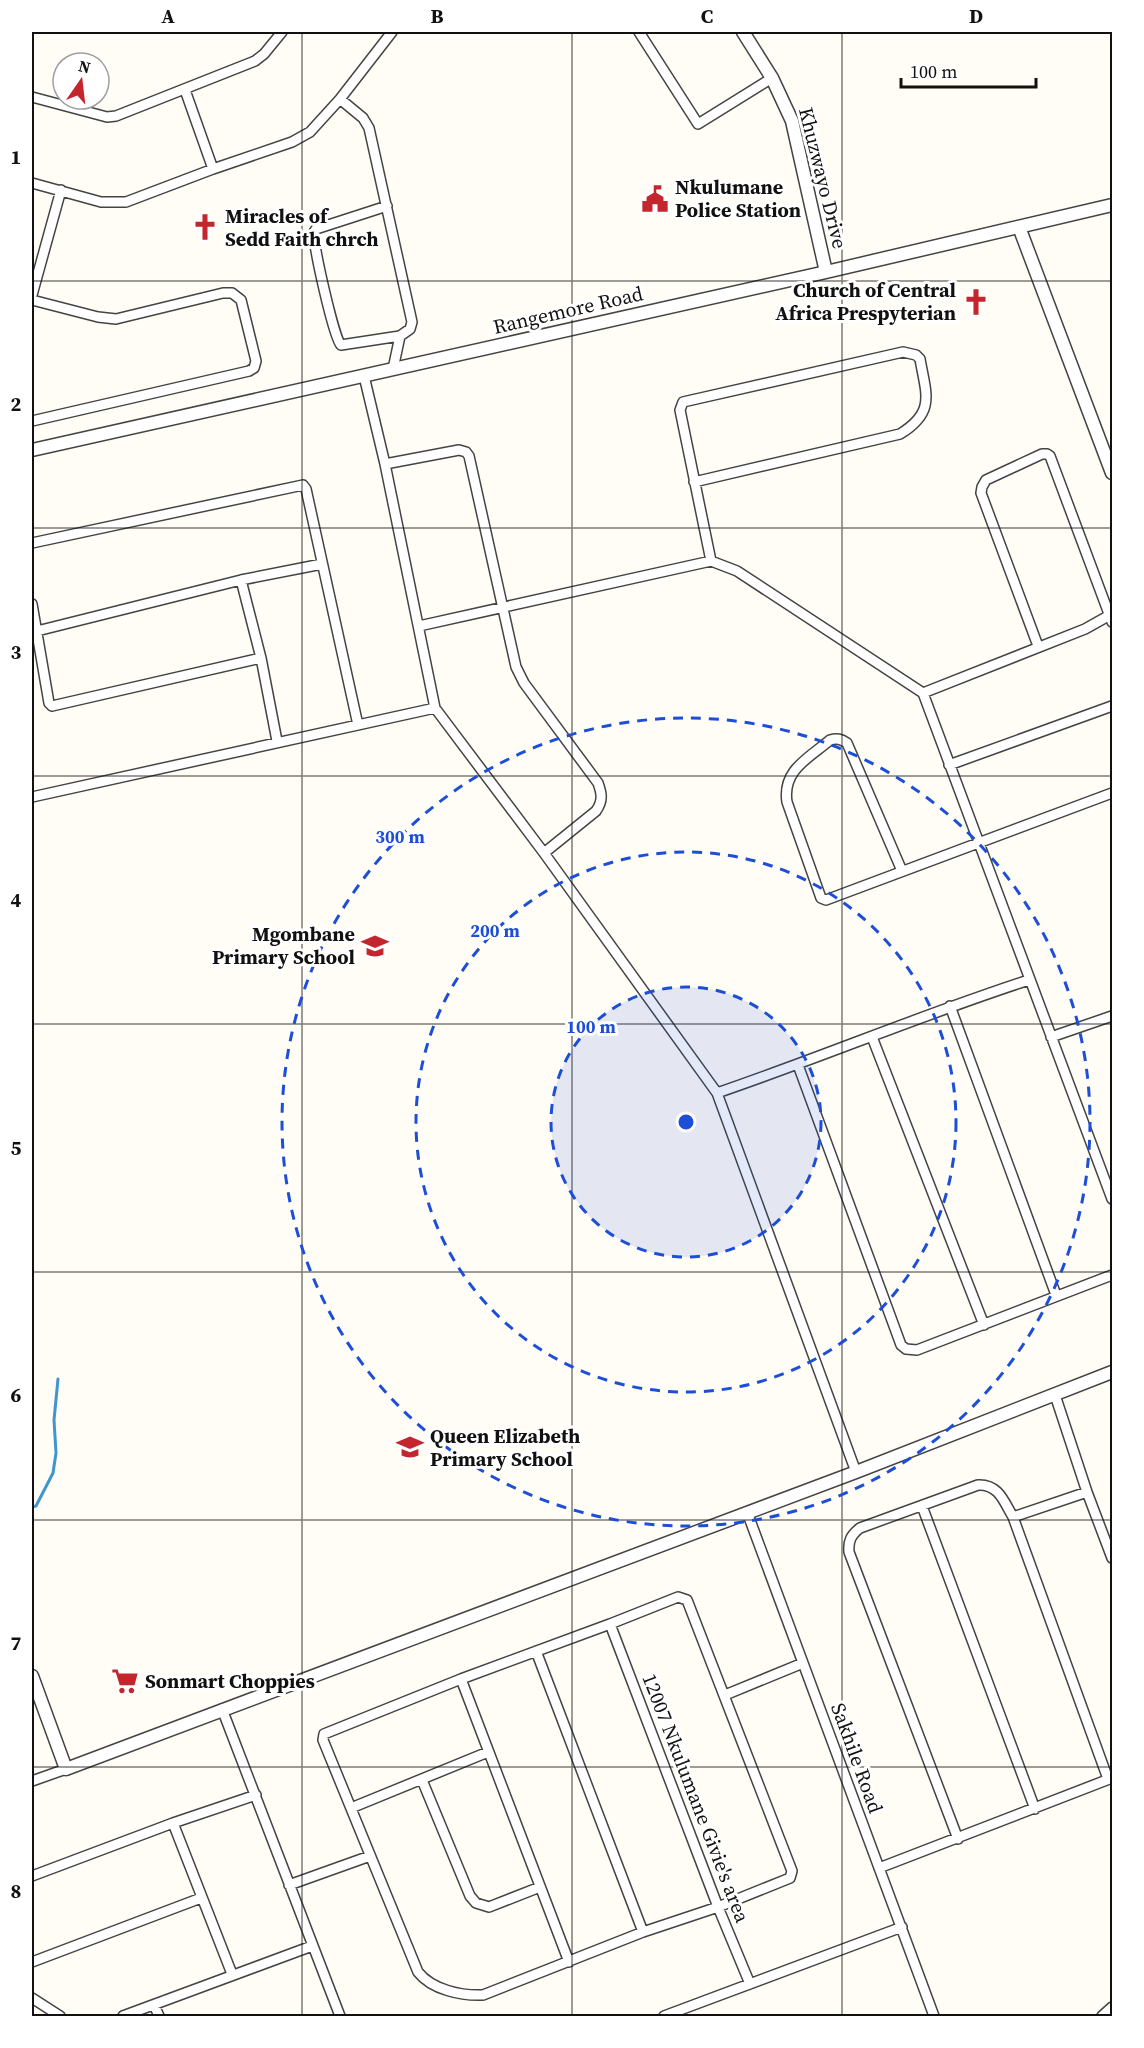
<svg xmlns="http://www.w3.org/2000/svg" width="1144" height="2048" viewBox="0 0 1144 2048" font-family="'Source Serif 4',serif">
  <rect width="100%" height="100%" fill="#fffdf5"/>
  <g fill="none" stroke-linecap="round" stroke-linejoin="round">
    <path stroke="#3f96cf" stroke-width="3" d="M32 1507 36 1506 53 1473 56 1453 54 1420 58 1379"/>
    <defs>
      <path id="minor" d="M639 32 698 124 772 78
        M185 90 213 169
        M32 97 107 117 116 116 255 61 264 54 282 32
        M340 99 363 118 369 128 412 322 410 329 400 336 341 345C334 338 313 246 314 232L316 229 387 206
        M32 183 101 202H126L213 169 292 142 310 132 340 99 392 32
        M32 295 61 190
        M32 300 98 317 116 319 223 293H232L241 300 256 361 254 368 249 371 32 421
        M393 369 400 336
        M364 376 385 464 435 708 544 853 717 1093 856 1472
        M385 464 459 450 466 452 469 456 516 667 524 683 598 783C602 794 603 801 596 811L544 853
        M694 482 900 434C936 412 926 394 920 359L916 355 903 352 683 402 680 410 711 561
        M32 543 303 485 306 489 358 725
        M241 580 261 658 277 741
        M32 604 49 703 52 706 261 658
        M419 626 711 561 737 571 923 693 1112 1199
        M37 631 241 580 322 564
        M1038 646 981 493 982 487 986 480 1042 454H1047L1050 456 1112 622
        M923 693 1085 629 1110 615
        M949 765 1112 706
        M32 797 435 708
        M902 871 847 743C841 739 837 738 830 740 809 758 782 770 787 802L821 898 826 900 1112 793
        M950 1006 1056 1295
        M872 1037 984 1325
        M1051 1037 1112 1016
        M798 1065 901 1345 906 1349 917 1350 1112 1275
        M717 1093C822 1057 924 1014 1029 980
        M1055 1395 1087 1492 1112 1558
        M922 1506 1035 1809
        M747 1512 934 2016
        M1013 1517 1087 1492
        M678 1597 687 1600 792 1871 790 1878 718 1907 643 1932 483 1995C462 1996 432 1990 418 1972L323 1740 324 1734 461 1679 610 1624Z
        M610 1624 718 1907 750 1984
        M536 1651 643 1932
        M461 1679 569 1962
        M725 1695 803 1663
        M222 1709 340 2016
        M422 1780 470 1896 476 1903 489 1907 540 1887
        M32 1781 66 1769
        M351 1808 488 1752
        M173 1823 232 1974
        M958 1839 849 1552C848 1541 851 1535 860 1528L978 1485C999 1484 1004 1502 1013 1517L1108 1779
        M879 1868 1112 1778
        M32 1876 173 1823 256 1795
        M289 1885 370 1856
        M32 1962 201 1898
        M32 1998 60 2016
        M154 2005 159 2016
        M123 2016 312 1946
        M664 2016 902 1927
        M1102 2016 1112 2007"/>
      <path id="tertiary" d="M743 32 772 78 792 121 826 272
        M1019 227 1112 473
        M32 450 826 272 1112 205
        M32 1676 66 1769 856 1472 1112 1372"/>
    </defs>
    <use href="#minor" stroke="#444" stroke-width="12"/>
    <use href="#tertiary" stroke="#444" stroke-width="15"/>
    <use href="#minor" stroke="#fff" stroke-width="9"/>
    <use href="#tertiary" stroke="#fff" stroke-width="12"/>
  </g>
  <path fill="none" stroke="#111" stroke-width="1.5" stroke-opacity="0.55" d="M302 32V2016M572 32V2016M842 32V2016M32 281H1112M32 528H1112M32 776H1112M32 1024H1112M32 1272H1112M32 1520H1112M32 1767H1112"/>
  <circle cx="686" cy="1122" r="135" fill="#1d4ed8" fill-opacity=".12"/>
  <g fill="none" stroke="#1d4ed8" stroke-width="3" stroke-dasharray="10 8">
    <circle cx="686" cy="1122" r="135"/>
    <circle cx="686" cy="1122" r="270"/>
    <circle cx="686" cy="1122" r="404"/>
  </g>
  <defs>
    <symbol id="civic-bare" viewBox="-9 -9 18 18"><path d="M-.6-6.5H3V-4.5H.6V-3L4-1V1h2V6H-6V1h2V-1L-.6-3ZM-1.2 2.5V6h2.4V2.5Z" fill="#c4262e" stroke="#fff" stroke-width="2.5" paint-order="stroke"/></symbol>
    <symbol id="church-bare" viewBox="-9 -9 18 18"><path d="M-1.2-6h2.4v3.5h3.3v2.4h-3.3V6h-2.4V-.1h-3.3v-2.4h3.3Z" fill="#c4262e" stroke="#fff" stroke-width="2.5" paint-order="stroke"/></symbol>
    <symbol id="school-bare" viewBox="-9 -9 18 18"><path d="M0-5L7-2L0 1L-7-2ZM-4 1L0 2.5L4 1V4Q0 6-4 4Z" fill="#c4262e" stroke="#fff" stroke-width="2.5" paint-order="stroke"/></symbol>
    <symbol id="supermarket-bare" viewBox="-9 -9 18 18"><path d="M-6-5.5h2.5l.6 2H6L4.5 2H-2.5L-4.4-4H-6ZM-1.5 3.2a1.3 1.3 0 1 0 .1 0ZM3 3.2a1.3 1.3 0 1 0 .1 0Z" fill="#c4262e" stroke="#fff" stroke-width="2.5" paint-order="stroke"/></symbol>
  </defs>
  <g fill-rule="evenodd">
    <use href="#civic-bare" x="636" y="180" width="38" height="38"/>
    <use href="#church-bare" x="186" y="208" width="38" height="38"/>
    <use href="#church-bare" x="957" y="283" width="38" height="38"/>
    <use href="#school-bare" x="356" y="927" width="38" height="38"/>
    <use href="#school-bare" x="391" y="1428" width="38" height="38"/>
    <use href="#supermarket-bare" x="106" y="1662" width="38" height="38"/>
  </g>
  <g text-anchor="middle" stroke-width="6" stroke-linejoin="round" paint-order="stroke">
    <g font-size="20" fill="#111" stroke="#fff">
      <text transform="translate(823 178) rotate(76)" y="7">Khuzwayo Drive</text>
      <text transform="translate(568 310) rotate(-13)" y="7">Rangemore Road</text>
      <text transform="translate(857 1758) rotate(70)" y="7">Sakhile Road</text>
      <text transform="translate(696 1798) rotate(69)" y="7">12007 Nkulumane Givie's area</text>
    </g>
    <g font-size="20" font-weight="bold" fill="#111" stroke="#fff" text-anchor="start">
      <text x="675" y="194">Nkulumane<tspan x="675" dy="23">Police Station</tspan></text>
      <text x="225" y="223">Miracles of<tspan x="225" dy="23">Sedd Faith chrch</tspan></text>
      <text x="956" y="297" text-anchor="end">Church of Central<tspan x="956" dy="23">Africa Prespyterian</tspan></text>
      <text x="355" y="941" text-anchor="end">Mgombane<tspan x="355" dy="23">Primary School</tspan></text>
      <text x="430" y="1443">Queen Elizabeth<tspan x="430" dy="23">Primary School</tspan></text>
      <text x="145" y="1688">Sonmart Choppies</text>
    </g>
  </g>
  <circle cx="686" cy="1122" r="9" fill="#1d4ed8" stroke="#fff" stroke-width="3"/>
  <g font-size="18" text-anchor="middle" font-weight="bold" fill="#1d4ed8" stroke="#fff" stroke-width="6" stroke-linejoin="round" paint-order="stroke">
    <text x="400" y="843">300 m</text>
    <text x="495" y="937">200 m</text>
    <text x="591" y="1033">100 m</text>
  </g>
  <rect width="1144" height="2048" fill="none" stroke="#ffffff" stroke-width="66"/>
  <g transform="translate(81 81) rotate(14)"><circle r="28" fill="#ffffff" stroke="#a0a0a0" stroke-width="1.5"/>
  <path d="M0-4.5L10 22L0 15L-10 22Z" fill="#c4262e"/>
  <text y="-9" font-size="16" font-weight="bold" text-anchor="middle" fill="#111111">N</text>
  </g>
  <path d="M901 78v9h135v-9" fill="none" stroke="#111111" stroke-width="3"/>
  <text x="910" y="78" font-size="18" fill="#111111" stroke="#ffffff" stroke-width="4.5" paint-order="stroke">100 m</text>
  <rect x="33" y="33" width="1078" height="1982" fill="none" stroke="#111" stroke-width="2"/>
  <g font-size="20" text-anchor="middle" font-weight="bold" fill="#111">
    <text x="168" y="23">A</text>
    <text x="437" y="23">B</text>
    <text x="707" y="23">C</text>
    <text x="976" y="23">D</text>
    <text x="16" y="164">1</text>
    <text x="16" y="411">2</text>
    <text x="16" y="659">3</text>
    <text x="16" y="907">4</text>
    <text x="16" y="1155">5</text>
    <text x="16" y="1402">6</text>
    <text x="16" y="1650">7</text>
    <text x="16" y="1898">8</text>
  </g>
</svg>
